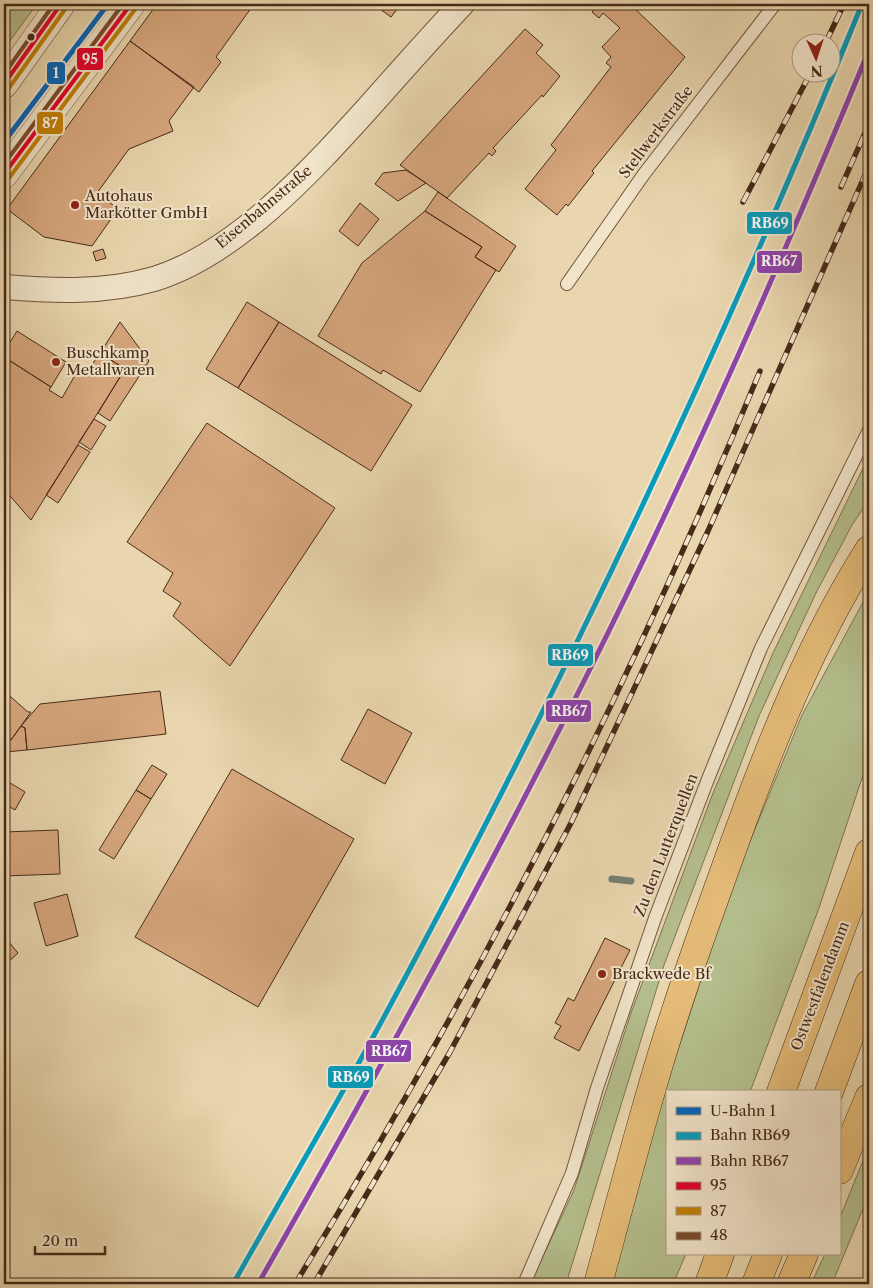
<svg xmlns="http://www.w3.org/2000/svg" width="873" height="1288" viewBox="0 0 873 1288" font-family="'Libre Caslon Text',serif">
  <rect width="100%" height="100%" fill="#e9d6ae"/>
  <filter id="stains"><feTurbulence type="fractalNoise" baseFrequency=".004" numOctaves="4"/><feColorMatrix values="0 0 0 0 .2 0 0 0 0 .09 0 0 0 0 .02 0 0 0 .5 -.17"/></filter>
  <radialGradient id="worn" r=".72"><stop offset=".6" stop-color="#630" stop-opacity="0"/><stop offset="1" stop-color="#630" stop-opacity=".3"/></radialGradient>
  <path fill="#b4be8c" stroke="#7e7452" d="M4 4H37L4 49Z
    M869 456V500L852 525 816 593 759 716 664 965 566 1284H530L574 1190 631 1013 713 793 773 653Z
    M869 591V757L819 908 750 1092H667V1254H686L673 1284H608L634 1184 733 882 802 715Z
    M869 1146V1194L832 1284H811L825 1254H839V1220Z"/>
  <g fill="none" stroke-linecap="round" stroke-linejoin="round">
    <path stroke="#778072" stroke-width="7" d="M612 879 631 881"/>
  </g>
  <path fill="#d7a77e" stroke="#472a19" d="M157 4H254L216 57 221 62 199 92 130 41Z
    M373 4H401L391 17Z
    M600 4H630L685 57 592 171 594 173 568 206 566 204 557 215 525 189 556 150 551 145 611 67 606 63 611 57 602 47 620 28 603 13 599 18 592 12Z
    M525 29 543 45 536 53 560 76 543 97 542 95 493 148 496 151 492 156 489 153 447 198 400 165Z
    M130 41 194 87 169 121 173 131 129 149 97 193 118 209 92 246 44 237 7 209Z
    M406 170 426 183 398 201 375 184 383 173Z
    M438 192 516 246 499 272 475 257 482 247 425 211Z
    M360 203 379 219 358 246 339 231Z
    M425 211 482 247 475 257 496 270 420 392 383 370 381 374 318 336 362 263Z
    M103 249 106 258 96 261 93 252Z
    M247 302 279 322 238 388 206 369Z
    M120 322 149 361 110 421 98 413 125 369 100 353Z
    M279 322 412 405 371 471 238 388Z
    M17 331 66 362 51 387 4 357V352Z
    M100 353 125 369 31 520 4 489V357L51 387 49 390 62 398 78 370 85 375Z
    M94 419 106 426 91 450 79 442Z
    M207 423 335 508 230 666 173 616 181 603 163 591 173 573 127 542Z
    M78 445 90 452 58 503 46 495Z
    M4 691 28 712H31L11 740 8 738 4 743Z
    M160 691 166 734 27 750 25 728 21 726 40 704Z
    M368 709 412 733 385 784 341 760Z
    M21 726 25 728 27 750 5 752 4 743 8 738 11 740Z
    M152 765 167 774 151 799 136 790Z
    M232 769 354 839 258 1007 135 937Z
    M7 781 25 792 15 810 4 803V786Z
    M136 790 151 799 114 859 99 850Z
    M58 830 60 874 4 876V832Z
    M67 894 78 936 46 946 34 903Z
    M4 936 18 953 4 966Z
    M605 938 630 950 579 1051 554 1038 561 1026 555 1023 568 998 574 1001Z"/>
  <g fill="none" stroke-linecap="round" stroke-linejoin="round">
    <defs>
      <path id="service" d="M567 284 644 174 775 4
        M524 1284 572 1173 597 1088 655 918 708 779 761 648 869 430"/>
      <path id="minor" d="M4 287C55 291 105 293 154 279 236 254 312 170 368 108 399 73 430 38 462 4"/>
      <path id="tertiary" d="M4 84 61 4
        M4 174 131 4"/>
      <path id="trunk" d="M781 1092 869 853
        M829 1092 869 984
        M839 1170 869 1098
        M598 1284C615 1222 631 1160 649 1098 673 1013 703 930 733 847 770 745 811 641 869 550
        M709 1284 720 1254
        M756 1284 768 1254
        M791 1284 804 1254"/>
    </defs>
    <use href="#service" stroke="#70553e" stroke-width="14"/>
    <use href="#minor" stroke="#70553e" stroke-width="26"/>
    <use href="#tertiary" stroke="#70553e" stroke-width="29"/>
    <use href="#trunk" stroke="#472a19" stroke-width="29"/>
    <use href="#service" stroke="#f1e4ca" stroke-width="12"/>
    <use href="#minor" stroke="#f1e4ca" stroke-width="24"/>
    <use href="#tertiary" stroke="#f1e4ca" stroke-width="28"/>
    <use href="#trunk" stroke="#e4bb77" stroke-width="28"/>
    <defs>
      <path id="rail" d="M826 42 844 4
        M841 187 869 124
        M743 202 811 72
        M295 1284C474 993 630 687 760 371
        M314 1284 450 1052 571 823 708 531 869 166"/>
    </defs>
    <use href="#rail" stroke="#472a19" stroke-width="5.5"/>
    <use href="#rail" stroke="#f1e4ca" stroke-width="4" stroke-dasharray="11" stroke-linecap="butt"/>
    <defs>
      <path id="bus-1" d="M4 84 61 4
        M4 174 131 4"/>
      <path id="bus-2" d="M9 88 66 8
        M9 178 136 8"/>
      <path id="bus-3" d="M4 74 54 4
        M4 164 123 4"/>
    </defs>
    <use href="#bus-1" stroke="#f1e4ca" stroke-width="8"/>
    <use href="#bus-2" stroke="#f1e4ca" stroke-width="8"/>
    <use href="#bus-3" stroke="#f1e4ca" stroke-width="8"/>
    <use href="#bus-1" stroke="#e4002b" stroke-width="4"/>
    <use href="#bus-2" stroke="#c28108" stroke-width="4"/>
    <use href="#bus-3" stroke="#7a4b2a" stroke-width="4"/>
    <defs>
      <path id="rail-1" d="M233 1284C281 1199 331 1114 378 1028 558 696 720 354 862 4"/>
      <path id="rail-2" d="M258 1284C372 1084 484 881 587 675 690 470 782 261 869 50"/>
    </defs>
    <use href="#rail-1" stroke="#f1e4ca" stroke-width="9"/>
    <use href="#rail-2" stroke="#f1e4ca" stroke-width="9"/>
    <use href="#rail-1" stroke="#079cbc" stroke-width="5"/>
    <use href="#rail-2" stroke="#8e44ad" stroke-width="5"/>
    <defs>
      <path id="metro-1" d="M4 142 108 4"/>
    </defs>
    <use href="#metro-1" stroke="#f1e4ca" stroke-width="9"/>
    <use href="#metro-1" stroke="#0065bd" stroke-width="5"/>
  </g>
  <circle fill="#472a19" stroke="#f1e4ca" stroke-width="2" cx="31" cy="37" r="4.5"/>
  <g fill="#8f2418" stroke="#f1e4ca" stroke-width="2">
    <circle cx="75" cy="205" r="5"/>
    <circle cx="56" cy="362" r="5"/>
    <circle cx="602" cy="974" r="5"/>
  </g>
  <g text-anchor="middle" stroke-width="4" stroke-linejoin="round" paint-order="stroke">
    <g font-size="15" fill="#472a19" stroke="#f1e4ca">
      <text transform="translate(656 132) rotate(-53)" y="5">Stellwerkstraße</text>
      <text transform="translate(264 207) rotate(-40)" y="5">Eisenbahnstraße</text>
      <text transform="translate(666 845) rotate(-69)" y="5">Zu den Lutterquellen</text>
      <text transform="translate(820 986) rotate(-69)" y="5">Ostwestfalendamm</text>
    </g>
    <g font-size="15" fill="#472a19" stroke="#f1e4ca" text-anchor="start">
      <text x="85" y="201">Autohaus<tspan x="85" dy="17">Markötter GmbH</tspan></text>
      <text x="66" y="358">Buschkamp<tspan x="66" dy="17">Metallwaren</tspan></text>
      <text x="612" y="979">Brackwede Bf</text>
    </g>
  </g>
  <g stroke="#f1e4ca" stroke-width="2">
    <rect x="76" y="47" width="28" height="24" rx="5" fill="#e4002b"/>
    <rect x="46" y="61" width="20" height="24" rx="5" fill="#0065bd"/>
    <rect x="36" y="111" width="28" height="24" rx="5" fill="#c28108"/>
    <rect x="746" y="211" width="47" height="24" rx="5" fill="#079cbc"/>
    <rect x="756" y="250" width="47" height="24" rx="5" fill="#8e44ad"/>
    <rect x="547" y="643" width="47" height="24" rx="5" fill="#079cbc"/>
    <rect x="545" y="699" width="47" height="24" rx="5" fill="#8e44ad"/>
    <rect x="365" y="1039" width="47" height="24" rx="5" fill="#8e44ad"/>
    <rect x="327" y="1065" width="47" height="24" rx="5" fill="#079cbc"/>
  </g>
  <g font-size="14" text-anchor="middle" font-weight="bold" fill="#fff">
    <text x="90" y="64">95</text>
    <text x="56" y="78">1</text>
    <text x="50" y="128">87</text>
    <text x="770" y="228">RB69</text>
    <text x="779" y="266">RB67</text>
    <text x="570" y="660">RB69</text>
    <text x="569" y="716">RB67</text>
    <text x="389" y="1056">RB67</text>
    <text x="351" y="1082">RB69</text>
  </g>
  <rect width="873" height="1288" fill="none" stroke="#e9d6ae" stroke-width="20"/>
  <rect x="5" y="5" width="863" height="1278" fill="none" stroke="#472a19" stroke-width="2.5"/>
  <rect x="10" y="10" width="853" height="1268" fill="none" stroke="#472a19"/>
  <rect x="666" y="1090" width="175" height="165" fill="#f1e4ca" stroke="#ad9a83"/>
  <rect x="676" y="1107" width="25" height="8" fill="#0065bd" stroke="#ad9a83"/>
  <text x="710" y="1116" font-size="15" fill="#472a19">U-Bahn 1</text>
  <rect x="676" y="1132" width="25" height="8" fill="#079cbc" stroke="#ad9a83"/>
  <text x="710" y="1140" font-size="15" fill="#472a19">Bahn RB69</text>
  <rect x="676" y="1157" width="25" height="8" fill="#8e44ad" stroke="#ad9a83"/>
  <text x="710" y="1166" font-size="15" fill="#472a19">Bahn RB67</text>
  <rect x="676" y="1182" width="25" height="8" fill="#e4002b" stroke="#ad9a83"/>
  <text x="710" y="1190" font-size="15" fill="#472a19">95</text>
  <rect x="676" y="1207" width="25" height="8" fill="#c28108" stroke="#ad9a83"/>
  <text x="710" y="1216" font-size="15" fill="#472a19">87</text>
  <rect x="676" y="1232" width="25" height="8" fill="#7a4b2a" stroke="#ad9a83"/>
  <text x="710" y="1240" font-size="15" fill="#472a19">48</text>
  <g transform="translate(816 58) rotate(177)"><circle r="24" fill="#f1e4ca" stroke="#ad9a83"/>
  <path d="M0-4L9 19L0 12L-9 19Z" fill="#8f2418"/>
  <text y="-8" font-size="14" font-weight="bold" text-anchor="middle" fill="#472a19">N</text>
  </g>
  <path d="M35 1246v8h70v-8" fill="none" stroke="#472a19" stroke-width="2.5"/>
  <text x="42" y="1246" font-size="15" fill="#472a19" stroke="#f1e4ca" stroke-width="4" paint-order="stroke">20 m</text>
  <rect width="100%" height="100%" filter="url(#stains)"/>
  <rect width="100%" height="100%" fill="url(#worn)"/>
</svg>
